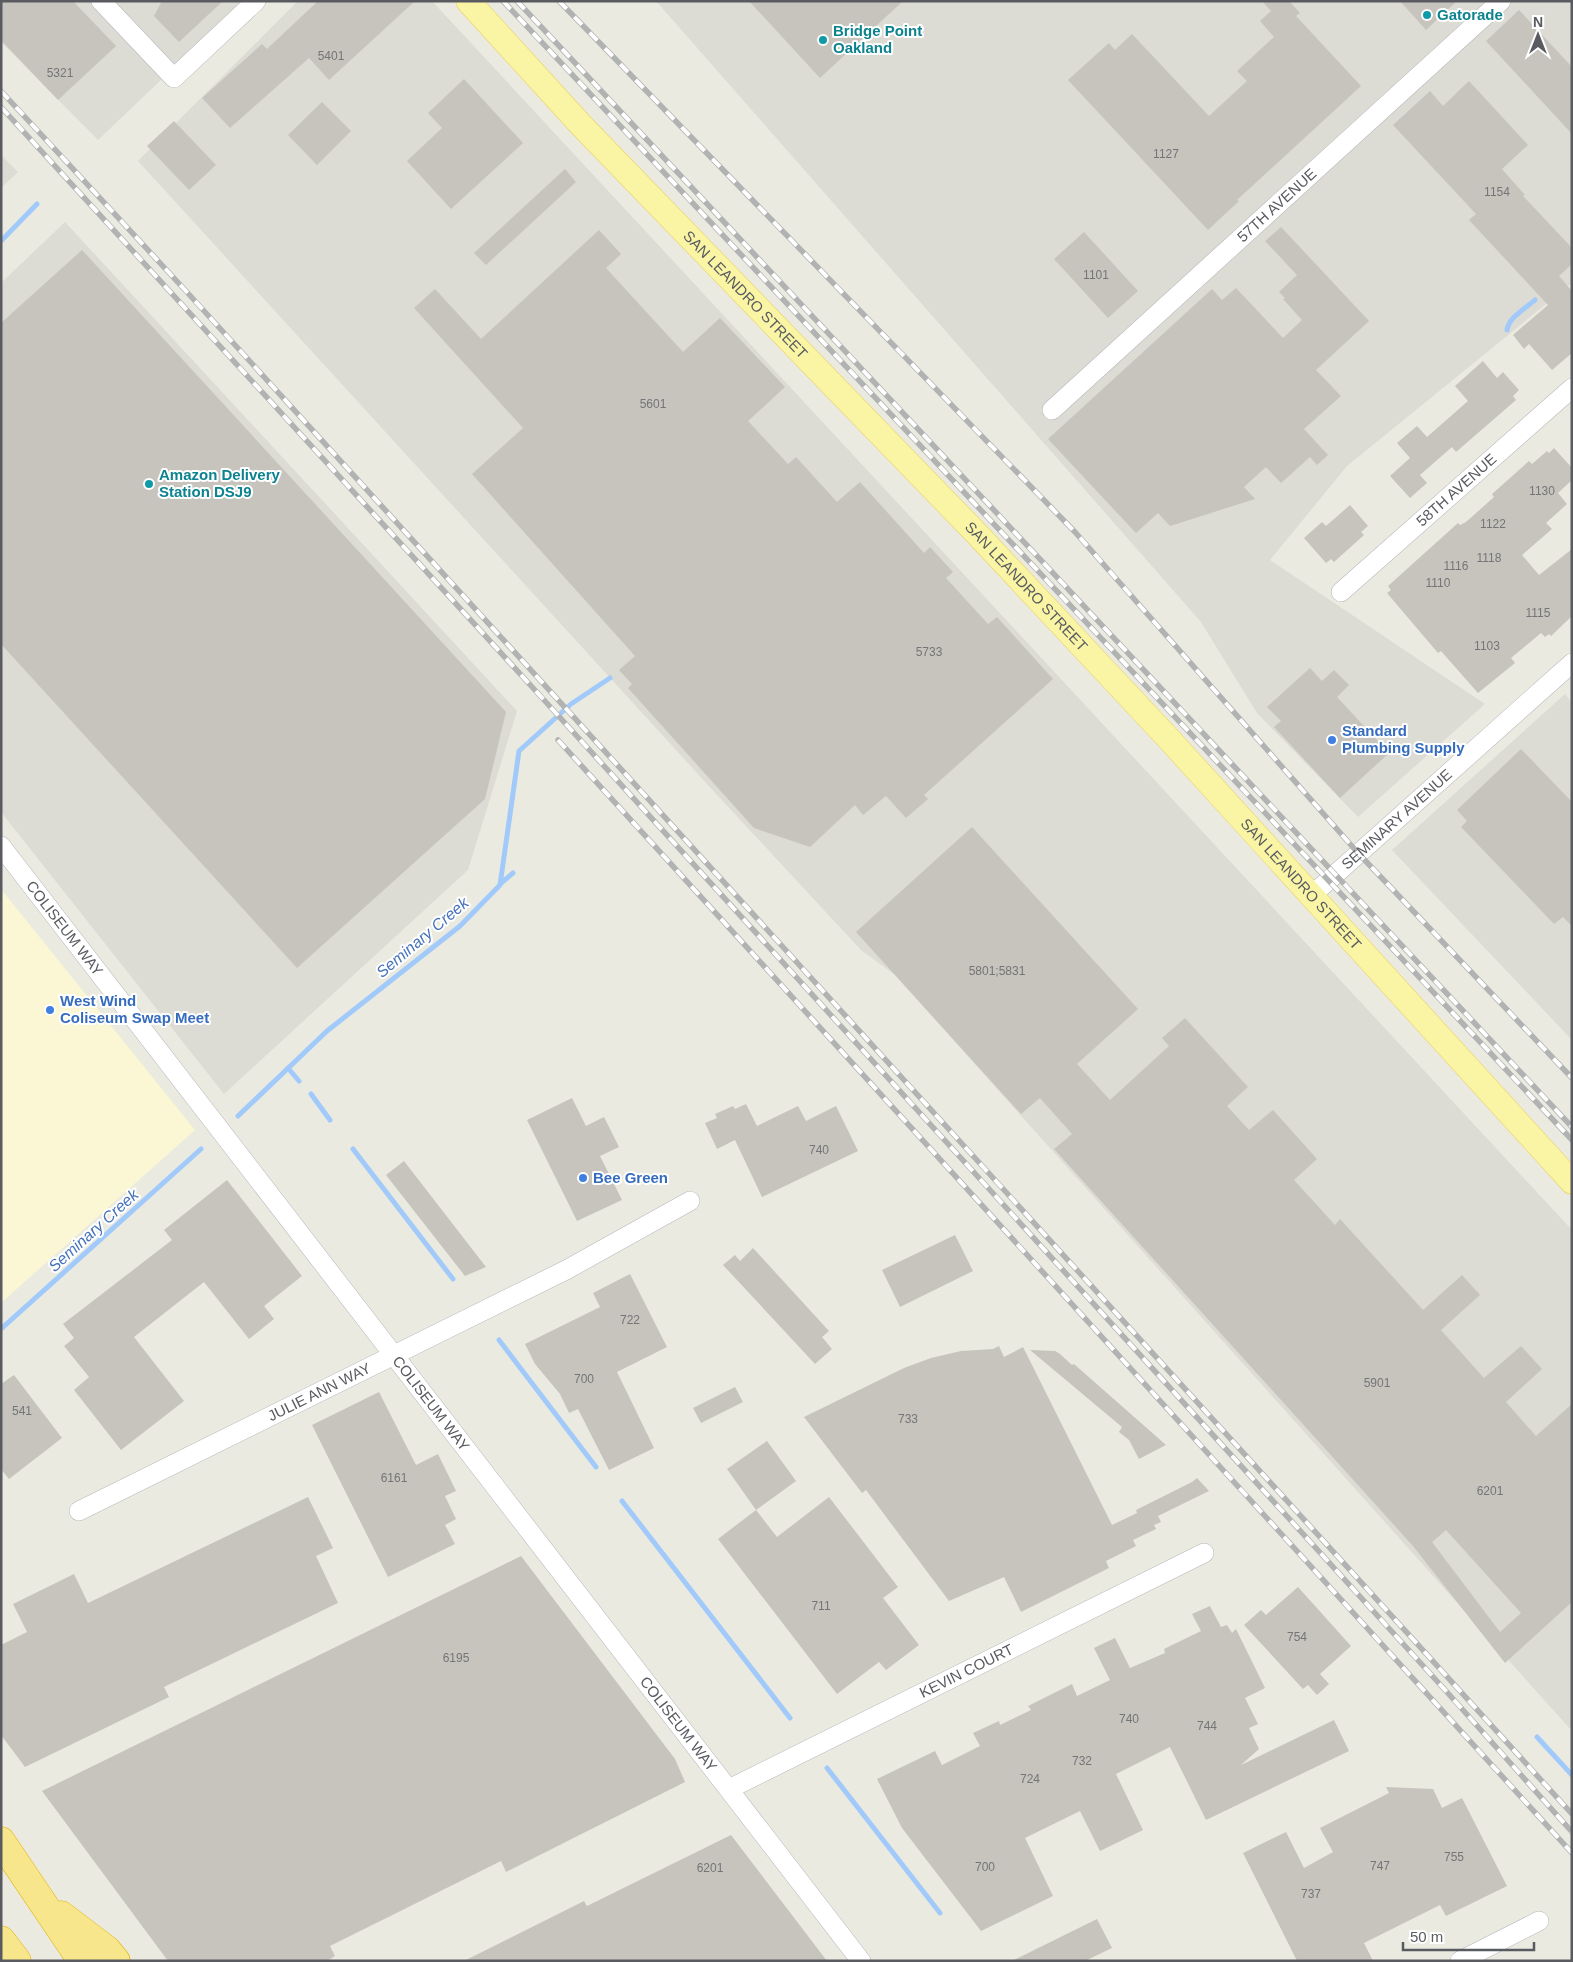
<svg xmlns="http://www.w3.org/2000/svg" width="1573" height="1962" viewBox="0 0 1573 1962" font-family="Helvetica,sans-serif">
  <rect width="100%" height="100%" fill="#ebeae0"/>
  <path fill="#fbf6d4" d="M1 889 195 1130 1 1303Z"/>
  <path fill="#dcdbd4" d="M1 1H244L98 140 1 42Z
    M298 1H432L1572 1230V1731L895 975 861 950 707 784 138 161Z
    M656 1H1572V283L1347 466 1270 560 1485 704 1358 817 1257 713 1201 622Z
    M1 155 18 172 1 188Z
    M65 222 517 711 468 870 224 1094 1 812V283Z
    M1565 694 1572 703V1040L1392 850Z"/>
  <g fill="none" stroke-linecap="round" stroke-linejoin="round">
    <path stroke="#a1cafa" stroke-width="5" d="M1 241 37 204
      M1507 330C1509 317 1526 308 1535 300
      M500 884 513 873
      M288 1068 299 1081
      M311 1094 330 1120
      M238 1116 327 1031 460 926 500 885 519 751 571 704 610 678
      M353 1149 453 1279
      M1 1329 201 1149
      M499 1340 596 1467
      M622 1501 790 1718
      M1537 1737 1572 1775
      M827 1768 940 1913"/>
  </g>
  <path fill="#c6c4bd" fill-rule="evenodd" d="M1 1H73L116 46 58 100 1 40Z
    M162 1H223L179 42 154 16Z
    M318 1H415L329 80 309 58 230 128 202 98 262 44 267 49Z
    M749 1H903L820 78Z
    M1262 1H1289L1300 13 1296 16 1361 86 1237 200 1239 201 1208 230 1068 80 1109 43 1115 50 1132 34 1209 116 1247 81 1237 71 1274 37 1260 21 1271 11Z
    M1400 1H1457L1426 30Z
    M1519 10 1572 67V134L1486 41Z
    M464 79 523 143 451 209 407 161 442 128 428 113Z
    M1469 81 1528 145 1502 169 1525 195 1523 196 1572 248V264L1559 276 1572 291V353L1552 370 1529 344 1524 349 1513 335 1548 305 1469 220 1476 214 1393 125 1430 91 1443 106Z
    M322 102 351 131 317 165 288 135Z
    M174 121 216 165 189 190 147 146Z
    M565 169 576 182 486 265 474 253Z
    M1281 227 1369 321 1316 370 1341 396 1304 429 1328 455 1317 465 1310 457 1281 483 1266 467 1244 487 1255 499 1170 526 1158 513 1136 533 1048 439 1212 289 1222 300 1236 288 1283 338 1302 320 1283 299 1285 298 1279 292 1297 275 1265 241Z
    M599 230 621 254 606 268 683 352 720 318 785 387 748 421 788 464 796 457 837 502 860 482 924 553 930 547 953 572 946 578 988 624 997 617 1053 679 924 795 928 799 906 818 886 796 863 815 855 805 810 847 754 828 628 688 632 684 619 670 635 656 472 474 523 428 414 308 435 289 481 339Z
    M1084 232 1138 291 1108 318 1054 259Z
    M82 250 506 712 485 799 297 968 1 644V323Z
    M1483 361 1497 378 1503 372 1519 390 1513 396 1516 400 1456 452 1452 447 1420 475 1427 483 1410 498 1390 476 1410 458 1397 443 1417 426 1427 437 1468 401 1455 386Z
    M1554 448 1572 468V480L1558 493 1567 504 1546 523 1552 529 1522 555 1539 575 1572 549V616L1551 636 1549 634 1545 637 1541 633 1511 658 1515 663 1478 693 1441 651 1438 653 1387 593 1391 590 1388 586 1458 523 1460 525 1466 522 1494 497 1492 494 1529 461 1532 464 1547 451 1549 453Z
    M1350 505 1368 526 1361 532 1364 535 1334 562 1331 559 1326 563 1304 538 1322 522 1326 526Z
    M1310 668 1322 681 1334 670 1349 685 1337 697 1389 753 1340 798 1274 727 1281 721 1267 707Z
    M1521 749 1572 802V926L1563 917 1554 924 1461 827 1467 821 1457 810Z
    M972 827 1138 1009 1077 1064 1110 1100 1169 1046 1162 1038 1185 1018 1248 1087 1227 1106 1249 1130 1273 1110 1317 1159 1294 1180 1335 1225 1340 1219 1423 1310 1462 1275 1480 1295 1441 1330 1484 1378 1521 1346 1542 1369 1506 1402 1536 1436 1572 1404V1602L1505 1663 1413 1546 1054 1149 1072 1134 1040 1098 1021 1114 856 932ZM1446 1530 1521 1613 1500 1632 1432 1542Z
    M572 1098 586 1126 604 1117 619 1147 600 1156 622 1200 577 1221 527 1120Z
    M746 1104 757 1126 798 1106 806 1121 836 1106 858 1151 762 1197 735 1140 717 1149 705 1123 717 1118 715 1114 733 1106 735 1109Z
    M404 1161 486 1267 465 1276 386 1175Z
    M227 1180 302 1276 264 1306 274 1319 249 1339 204 1282 134 1337 184 1401 121 1450 74 1390 89 1377 64 1346 74 1338 63 1324 172 1240 164 1230Z
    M955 1235 973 1271 900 1307 882 1270Z
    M753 1248 829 1331 822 1337 832 1349 815 1364 723 1265 735 1255 740 1261Z
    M630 1274 667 1347 617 1372 654 1448 609 1470 578 1409 569 1413 560 1394 535 1364 525 1344 600 1307 593 1293Z
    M999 1346 1004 1357 1023 1347 1112 1525 1137 1513 1136 1510 1192 1482 1197 1478 1209 1491 1158 1516 1161 1522 1154 1525 1156 1529 1133 1540 1136 1546 1106 1561 1109 1568 1021 1612 1004 1577 949 1601 866 1490 862 1493 804 1417 904 1368 931 1358 961 1351 993 1349Z
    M1030 1350 1055 1351 1060 1354 1072 1365 1074 1364 1166 1445 1139 1459 1129 1440 1119 1432 1122 1427Z
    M14 1375 62 1438 9 1479 1 1469V1384Z
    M735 1387 743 1402 701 1423 693 1408Z
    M379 1392 416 1465 438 1454 456 1491 445 1496 456 1519 445 1525 455 1544 388 1577 312 1425Z
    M767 1441 796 1481 756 1510 727 1469Z
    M308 1497 333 1548 316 1556 338 1603 164 1687 169 1697 25 1767 1 1735V1645L27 1632 13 1604 74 1574 88 1603Z
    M829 1497 898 1587 883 1598 919 1645 886 1670 879 1662 837 1694 718 1539 756 1510 777 1537Z
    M521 1556 675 1759 685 1782 506 1872 501 1861 330 1946 335 1956 327 1961H168L42 1791Z
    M1298 1587 1351 1646 1320 1674 1329 1684 1317 1695 1308 1685 1303 1689 1244 1625 1261 1610 1266 1615Z
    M1210 1606 1221 1627 1227 1625 1232 1633 1236 1629 1265 1688 1245 1698 1258 1724 1249 1728 1259 1749 1241 1765 1334 1720 1349 1751 1206 1820 1170 1747 1116 1774 1143 1830 1100 1851 1080 1811 1025 1838 1053 1896 981 1931 902 1828 877 1779 935 1751 942 1765 980 1746 973 1733 999 1721 1000 1725 1031 1710 1028 1706 1072 1684 1077 1696 1110 1680 1094 1648 1115 1638 1130 1668 1165 1653 1164 1649 1201 1631 1192 1614Z
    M1386 1787 1433 1789 1442 1808 1462 1798 1507 1886 1446 1916 1440 1905 1364 1943 1373 1961H1297L1243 1853 1286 1832 1304 1868 1333 1852 1320 1828 1389 1793Z
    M731 1835 827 1961H464L584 1901 587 1906Z
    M1097 1919 1112 1948 1085 1961H1012Z"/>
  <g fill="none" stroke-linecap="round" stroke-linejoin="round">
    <defs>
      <g id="minor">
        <path d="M101 1 174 78 256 1"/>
        <path id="s1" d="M1052 410 1501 1"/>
        <path id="s2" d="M1341 592 1572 388"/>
        <path id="s3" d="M1 846 861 1961"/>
        <path id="s4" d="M1311 896 1572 663"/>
        <path id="s5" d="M79 1511 566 1270 690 1201"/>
        <path id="s6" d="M729 1789 1204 1553"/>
        <path d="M1460 1961 1539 1921"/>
      </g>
      <g id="major">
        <path id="s7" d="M468 1 581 125 977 534 1168 738 1572 1182"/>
      </g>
      <path id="highway" d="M1 1841 82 1961
        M61 1915 107 1950 116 1961
        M1 1940 17 1961"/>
    </defs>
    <use href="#minor" stroke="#b6b7bc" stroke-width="20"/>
    <use href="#major" stroke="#e9cf5b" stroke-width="25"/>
    <use href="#highway" stroke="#e0b20b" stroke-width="29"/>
    <use href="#minor" stroke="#fff" stroke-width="19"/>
    <use href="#major" stroke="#faf5a5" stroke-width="24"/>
    <use href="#highway" stroke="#f7e68b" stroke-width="28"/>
    <defs>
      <path id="rail" d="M503 1 1572 1140
        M517 1 1572 1127
        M559 1 1075 532 1358 853 1572 1078
        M1 91 185 290 1572 1814
        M1 107 544 700 1446 1691 1572 1832
        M558 740 1572 1853"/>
    </defs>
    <use href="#rail" stroke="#b1b2b2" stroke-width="5.5"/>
    <use href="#rail" stroke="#fff" stroke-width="4" stroke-dasharray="11" stroke-linecap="butt"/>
  </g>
  <g fill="#0f9aa8" stroke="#fff" stroke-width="2">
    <circle cx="1427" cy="15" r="5"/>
    <circle cx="823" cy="40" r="5"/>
    <circle cx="149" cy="484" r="5"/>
  </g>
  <g fill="#3f7fe0" stroke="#fff" stroke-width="2">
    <circle cx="1332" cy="740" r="5"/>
    <circle cx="50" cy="1010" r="5"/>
    <circle cx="583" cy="1178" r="5"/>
  </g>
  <g text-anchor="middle" stroke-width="4" stroke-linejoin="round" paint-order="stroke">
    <g font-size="12" fill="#747577">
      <text x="331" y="60">5401</text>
      <text x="60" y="77">5321</text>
      <text x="1166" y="158">1127</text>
      <text x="1497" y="196">1154</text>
      <text x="1096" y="279">1101</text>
      <text x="653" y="408">5601</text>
      <text x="1542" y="495">1130</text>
      <text x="1493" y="528">1122</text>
      <text x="1489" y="562">1118</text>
      <text x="1456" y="570">1116</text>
      <text x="1438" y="587">1110</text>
      <text x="1538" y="617">1115</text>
      <text x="1487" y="650">1103</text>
      <text x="929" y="656">5733</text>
      <text x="997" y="975">5801;5831</text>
      <text x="819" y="1154">740</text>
      <text x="630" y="1324">722</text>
      <text x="584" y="1383">700</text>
      <text x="1377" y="1387">5901</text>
      <text x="22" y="1415">541</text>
      <text x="908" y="1423">733</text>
      <text x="394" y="1482">6161</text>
      <text x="1490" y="1495">6201</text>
      <text x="821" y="1610">711</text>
      <text x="1297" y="1641">754</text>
      <text x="456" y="1662">6195</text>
      <text x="1129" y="1723">740</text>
      <text x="1207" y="1730">744</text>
      <text x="1082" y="1765">732</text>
      <text x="1030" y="1783">724</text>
      <text x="1454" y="1861">755</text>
      <text x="1380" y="1870">747</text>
      <text x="985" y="1871">700</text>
      <text x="710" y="1872">6201</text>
      <text x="1311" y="1898">737</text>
    </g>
    <g font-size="15" font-weight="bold" fill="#0d838f" stroke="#fff" text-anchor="start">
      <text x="1437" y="20">Gatorade</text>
      <text x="833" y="36">Bridge Point<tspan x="833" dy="17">Oakland</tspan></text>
      <text x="159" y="480">Amazon Delivery<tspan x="159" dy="17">Station DSJ9</tspan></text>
    </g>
    <g font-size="15" fill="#595b60" stroke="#fff">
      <text dy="5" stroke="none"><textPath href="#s1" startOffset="304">57TH AVENUE</textPath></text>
      <text dy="5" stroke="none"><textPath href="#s7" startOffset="404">SAN LEANDRO STREET</textPath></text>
      <text dy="5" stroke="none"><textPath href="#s2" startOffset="154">58TH AVENUE</textPath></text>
      <text dy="5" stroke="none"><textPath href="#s7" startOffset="809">SAN LEANDRO STREET</textPath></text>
      <text dy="5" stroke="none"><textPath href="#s4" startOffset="115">SEMINARY AVENUE</textPath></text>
      <text dy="5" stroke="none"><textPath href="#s7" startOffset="1214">SAN LEANDRO STREET</textPath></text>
      <text dy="5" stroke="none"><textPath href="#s3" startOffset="104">COLISEUM WAY</textPath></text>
      <text dy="5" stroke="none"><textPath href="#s5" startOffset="268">JULIE ANN WAY</textPath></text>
      <text dy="5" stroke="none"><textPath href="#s3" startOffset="704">COLISEUM WAY</textPath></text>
      <text dy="5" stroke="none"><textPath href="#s6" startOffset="265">KEVIN COURT</textPath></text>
      <text dy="5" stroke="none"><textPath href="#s3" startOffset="1109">COLISEUM WAY</textPath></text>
    </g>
    <g font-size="15" font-weight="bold" fill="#366cbe" stroke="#fff" text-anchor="start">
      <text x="1342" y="736">Standard<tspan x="1342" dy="17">Plumbing Supply</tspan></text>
      <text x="60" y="1006">West Wind<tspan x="60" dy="17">Coliseum Swap Meet</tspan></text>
      <text x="593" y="1183">Bee Green</text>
    </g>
    <g font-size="16" font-style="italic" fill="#4673bb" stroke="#fff">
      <text transform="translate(422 937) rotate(-40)" y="6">Seminary Creek</text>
      <text transform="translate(93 1230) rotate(-42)" y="6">Seminary Creek</text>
    </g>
  </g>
  <rect width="1573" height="1962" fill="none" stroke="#595b60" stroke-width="5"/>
  <g transform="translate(1538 35)" stroke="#ffffff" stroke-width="4" paint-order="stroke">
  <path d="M0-4L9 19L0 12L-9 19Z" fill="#595b60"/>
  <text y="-8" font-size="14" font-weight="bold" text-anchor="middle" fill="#595b60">N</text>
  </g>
  <path d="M1403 1942v8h131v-8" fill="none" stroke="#595b60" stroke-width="2.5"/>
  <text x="1410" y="1942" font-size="15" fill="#595b60" stroke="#ffffff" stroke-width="4" paint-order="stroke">50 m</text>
</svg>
